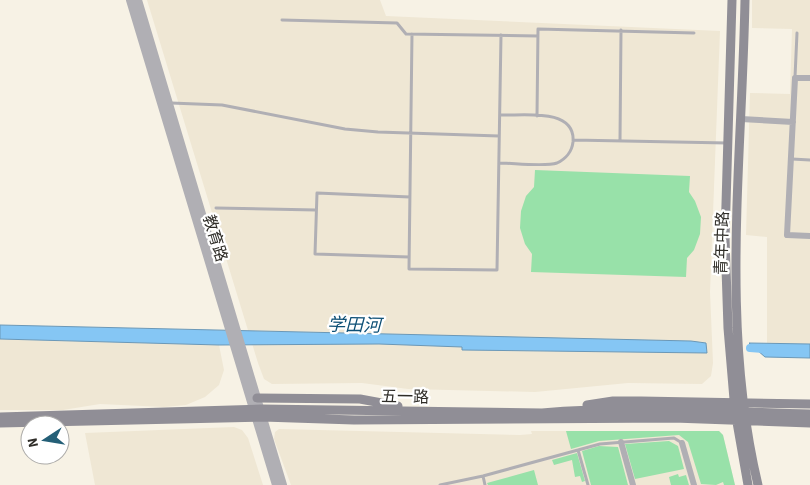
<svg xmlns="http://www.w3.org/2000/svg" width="810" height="485" viewBox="0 0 810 485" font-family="'Source Sans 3','Noto Sans SC',sans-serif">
  <rect width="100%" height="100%" fill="#f7f2e5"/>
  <path fill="#efe7d4" d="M147 0H380L386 16 720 31 710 292 713 363 711 376 702 384 628 383 535 392 408 389 362 383 272 384 264 379 258 363Z
    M752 0H810V344L767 343V237L746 235 750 93 790 94 792 29 752 28Z
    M0 339 219 345 224 370 219 385 205 397 186 405 164 407 100 404 63 410H0Z
    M234 427 242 430 248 438 263 485H95L85 433Z
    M279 429 520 435 532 434 531 431H719L723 435 735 485H291L274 439 275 432Z"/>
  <path fill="#98e1a9" d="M535 170 690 176 689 192 695 201 701 217 700 234 694 250 687 258 686 277 531 272 532 254 525 244 520 228 521 211 526 196 534 187Z
    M566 431H719L723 435 735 485H724L723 482 716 485 701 484 688 442 679 435 599 441 571 449Z
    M669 441 678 446 684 469 635 479 625 444Z
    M599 446 618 447 628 485H591L582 451Z
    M577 453 585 481 582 482 580 476 575 477 572 460 554 465 552 460Z
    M534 470 538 485H488L487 483Z
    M678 474 679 477 686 475 689 485H671L669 477Z"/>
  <path fill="#85c6f4" stroke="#6b98b7" d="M0 325 691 341 706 343 707 353 462 350V347L379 344 219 345 0 339Z
    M749 343 810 344V358L765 357Z"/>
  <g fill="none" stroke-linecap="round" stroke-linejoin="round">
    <path stroke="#85c6f4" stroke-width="8" d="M750 348 763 349"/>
    <path stroke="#b0afb4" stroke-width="3" d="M282 20 397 23 406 34 538 36
      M412 34 409 269 497 270 501 35
      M795 77 797 33
      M171 103 222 105 345 129 378 132 499 136
      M537 116 538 29 694 33
      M573 140 727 143
      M620 140 621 30
      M792 159 810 160
      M499 163C513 163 545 167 557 163 566 159 572 151 573 142 576 107 522 116 500 115
      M216 208 316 210
      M409 257 315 254 317 193 410 197
      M578 450 588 485
      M483 476 485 485
      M440 485 483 476 600 444 674 438 682 443"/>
    <path stroke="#b0afb4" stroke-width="6" d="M810 78H795L787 235 810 236
      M741 119 793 122
      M621 442 633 485
      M682 443 694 485"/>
    <path stroke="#b0afb4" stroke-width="8" d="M130 0 276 485
      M138 0 283 485"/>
    <path stroke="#908e96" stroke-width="9" d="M732 0 725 238 728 328 735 411 748 485
      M745 0C742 162 720 326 758 485
      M257 398 360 399 398 406
      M587 405 613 401H641L810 404
      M0 417 261 409 542 413C632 405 721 412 810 414
      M0 423 263 417 354 420 674 418 810 423"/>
  </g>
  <g text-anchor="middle" stroke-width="4.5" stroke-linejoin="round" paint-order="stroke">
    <g font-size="16" fill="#2f2d28" stroke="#fff">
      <text transform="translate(216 238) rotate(73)" y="6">教育路</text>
      <text transform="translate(721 243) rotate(-88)" y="6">青年中路</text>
      <text transform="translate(405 396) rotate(1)" y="6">五一路</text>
    </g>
    <g font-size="18" font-style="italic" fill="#0d4f75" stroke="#fff">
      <text transform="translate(354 325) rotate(1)" y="6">学田河</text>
    </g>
  </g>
  <g transform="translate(45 440) rotate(258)"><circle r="24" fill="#ffffff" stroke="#acaba9"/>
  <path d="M0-4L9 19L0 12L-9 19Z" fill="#245f77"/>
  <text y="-8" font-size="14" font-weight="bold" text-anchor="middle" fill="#2f2d28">N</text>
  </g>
</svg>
